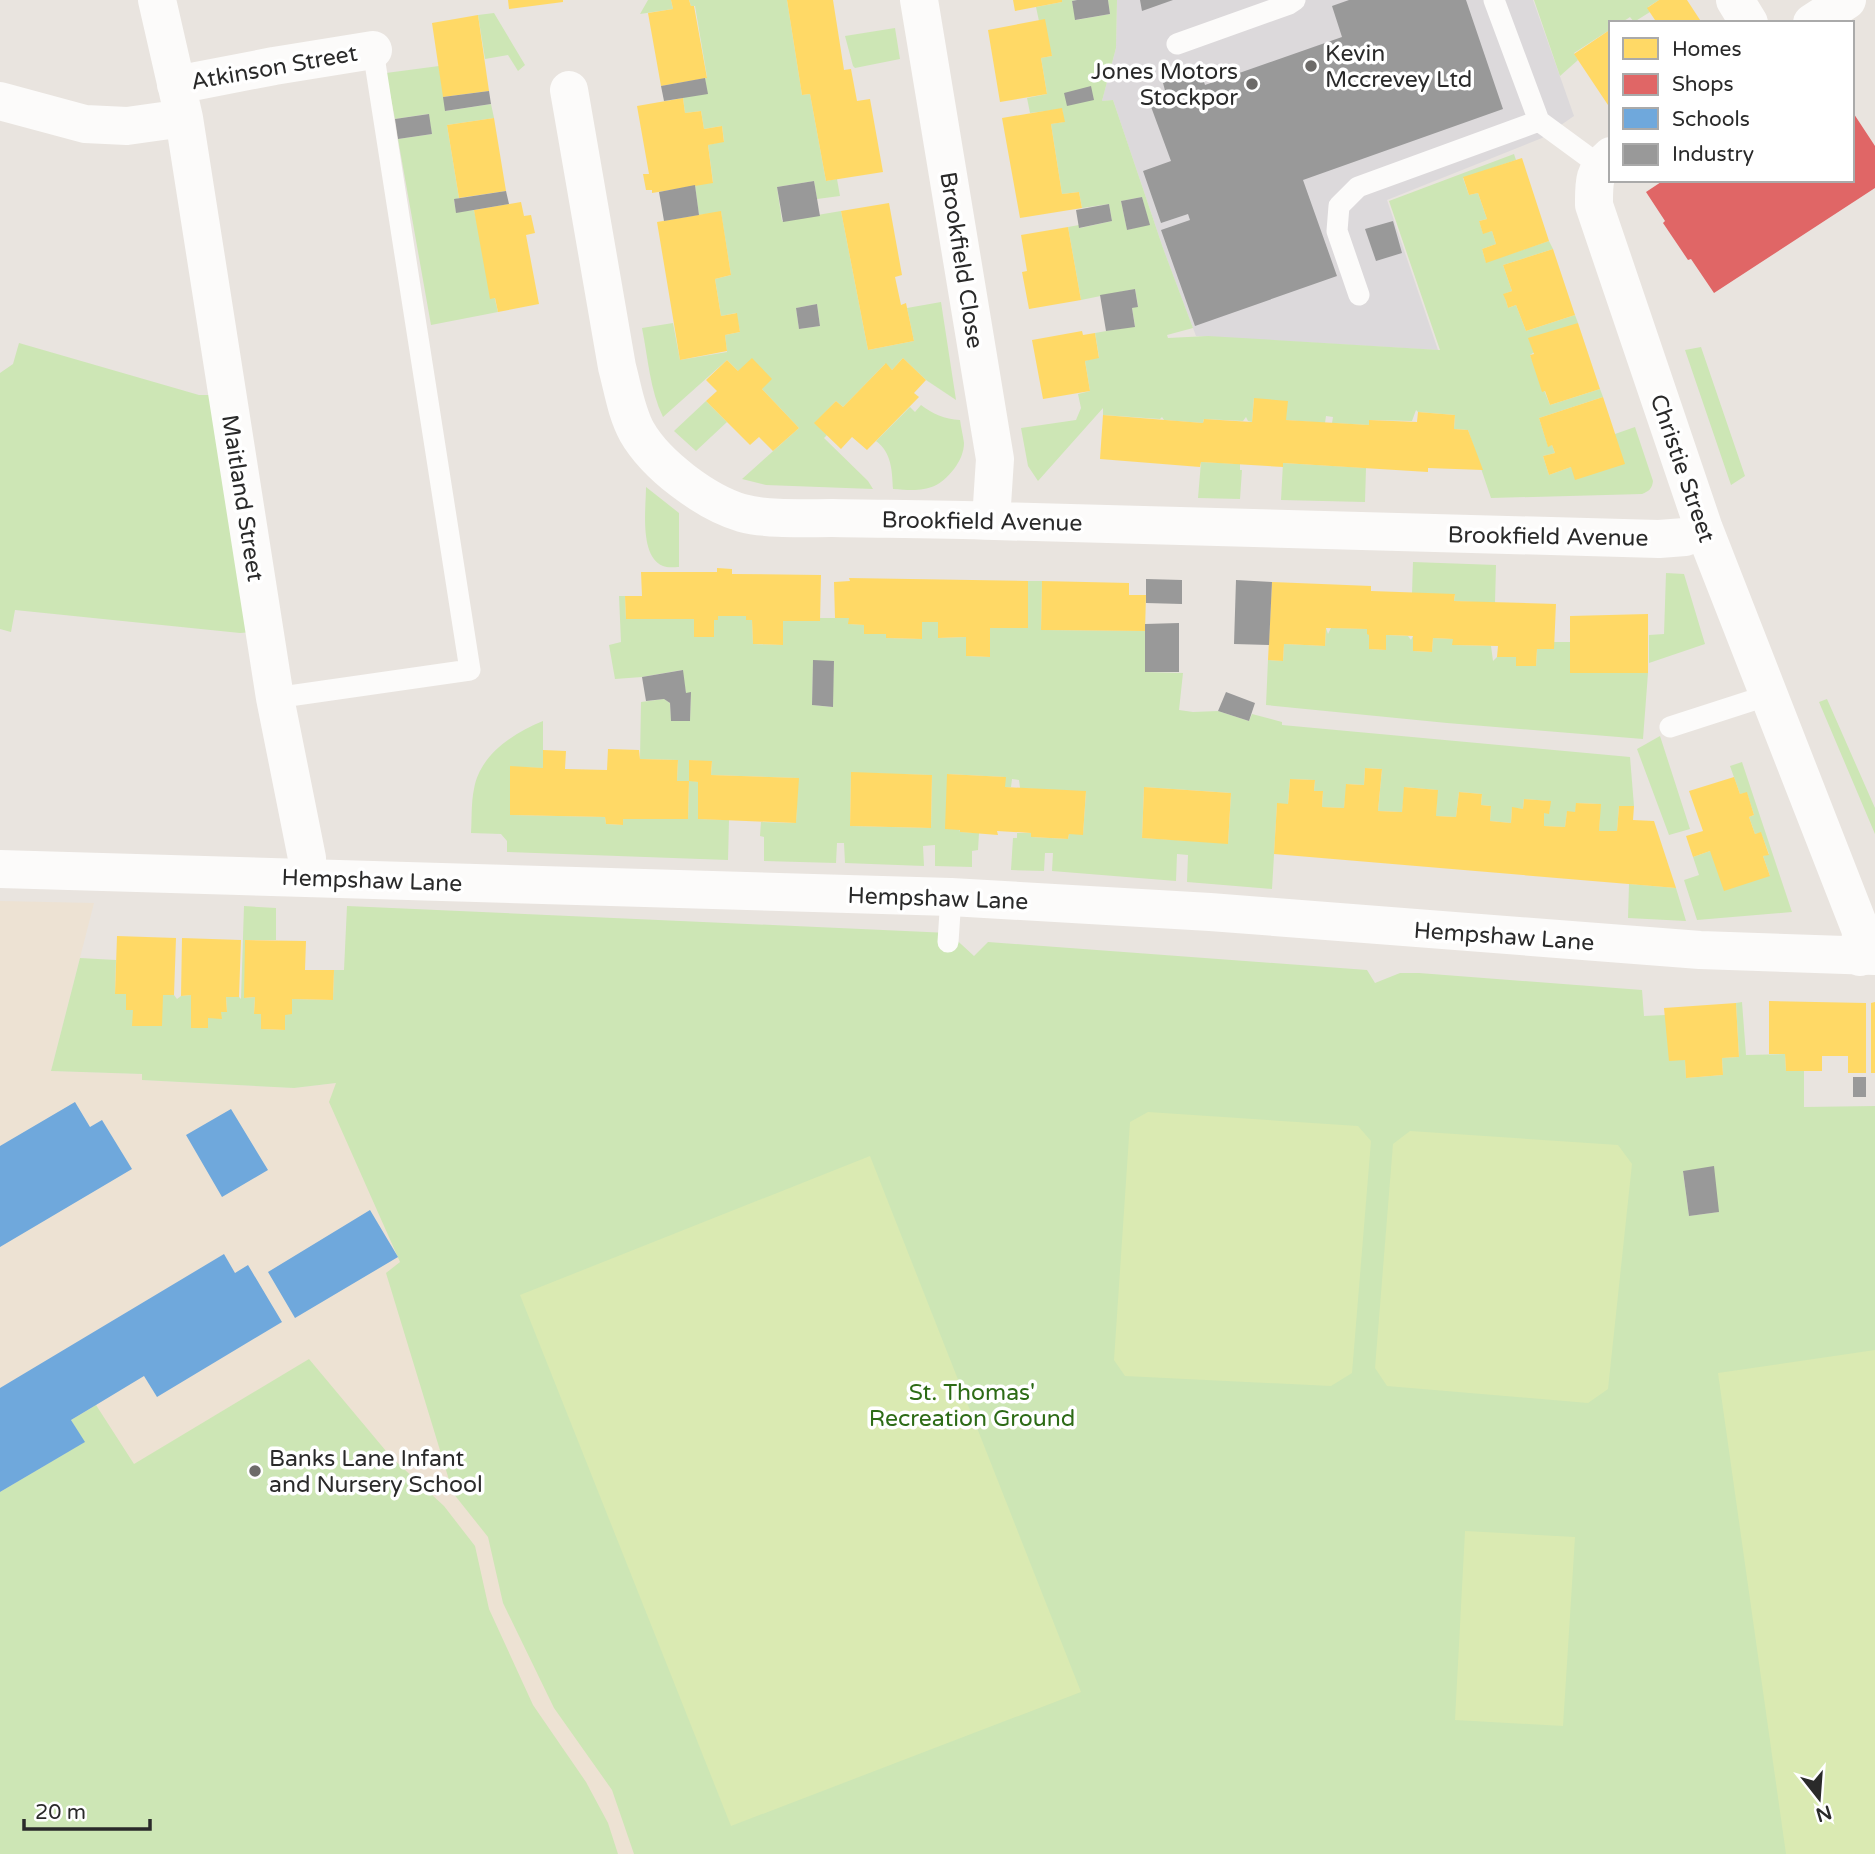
<svg xmlns="http://www.w3.org/2000/svg" width="1875" height="1854" viewBox="0 0 1875 1854" font-family="'Varela Round',sans-serif">
  <rect width="100%" height="100%" fill="#e9e4df"/>
  <path fill="#dcd9db" d="M1117 0H1533L1574 116 1542 138 1387 200 1438 350 1196 336 1163 248 1113 100 1102 101 1116 48Z"/>
  <path fill="#ede2d3" d="M0 901 94 903 51 1071 142 1074 143 1080 294 1088 336 1083 681 1854H0Z"/>
  <path fill="#cde6b5" fill-rule="evenodd" d="M648 0H671L673 9 640 14Z
    M689 0H787L802 95 810 94 826 181 837 179 840 196 817 199 814 181 777 187 782 221 841 211 868 350 914 341 907 308 941 302 956 400 926 380 903 358 892 370 885 364 843 407 836 401 815 423 827 435 824 438 868 481 873 489 766 485 742 479 799 428 762 389 738 371 727 360 663 417C650 390 648 358 642 328L673 323 680 360 727 352 725 335 740 332 736 313 721 316 715 279 731 275 721 212 699 215 695 185 713 182 708 145 724 141 722 126 704 129 701 111 685 113 683 98 707 77 695 6H691ZM817 304 820 326 799 329 796 308Z
    M1062 0H1077L1072 1 1076 20 1110 14 1108 0H1117L1116 48 1102 101 1113 100 1163 248 1193 328 1167 335 1168 338 1208 336 1440 350 1389 201 1514 154 1516 160 1463 178 1469 195 1478 193 1487 219 1479 221 1483 233 1492 231 1496 244 1482 249 1486 262 1549 241 1553 249 1503 265 1512 291 1504 294 1508 308 1516 305 1526 331 1575 315 1578 323 1530 355 1550 405 1600 389 1603 397 1539 418 1548 446 1552 445 1555 453 1543 456 1549 475 1571 467 1615 434 1635 427 1653 481C1652 489 1649 491 1642 494L1491 498 1468 430 1454 429 1455 415 1418 412 1416 410 1412 421 1369 420V425L1332 423 1333 417 1326 416 1325 423 1286 420 1254 398 1252 422 1248 421 1246 417 1243 421 1204 419 1203 423 1164 420 1162 417 1160 419 1103 415V408L1038 481 1028 466 1021 428 1076 420 1081 408 1078 394 1090 391 1085 361 1099 357 1095 333 1135 326 1132 308 1138 306 1135 289 1081 300 1068 227 1079 225 1080 228 1112 221 1109 204 1082 208 1079 192 1062 194 1051 124 1064 122 1062 109 1030 113 1027 98 1047 94 1041 58 1052 56 1039 21 1036 7 1062 2ZM1142 197 1149 224 1127 230 1121 201Z
    M1534 0H1659L1648 7 1650 12 1634 22 1630 17 1621 23H1611V29L1574 53 1578 60 1560 76Z
    M494 13 525 65 518 71 508 55 485 59 478 15Z
    M895 28 900 59 855 68 853 66 845 36Z
    M439 66 446 111 491 104 494 118 447 125 459 198 454 200 456 212 474 210 498 312 431 325 398 139 432 134 428 114 395 119 386 73Z
    M19 343 199 395H227L264 631 240 633 15 610 11 632 0 629V373L13 364Z
    M1701 347 1745 476 1731 485 1685 350Z
    M706 401 727 422 696 451 674 431Z
    M921 405C933 414 944 419 960 420 961 428 963 435 964 443 964 452 960 461 954 469 936 492 921 491 893 489 892 471 892 453 876 441L910 407 915 412Z
    M1201 462 1240 464V470H1242L1240 499 1198 498Z
    M1283 463 1366 468 1365 502 1281 500Z
    M646 487 679 513V567C675 567 667 568 663 566 639 556 646 508 646 487Z
    M1413 562 1496 565 1495 603 1454 601 1455 595 1412 593Z
    M1666 573 1684 574 1705 644 1649 663V635L1664 634Z
    M1028 581H1042L1041 630 1145 631V672L1183 673 1179 710 1193 712 1218 711 1249 721 1252 714 1282 722V725L1630 757 1634 806H1619L1617 831H1599L1600 804 1577 803 1575 812H1567L1565 827 1544 826V813H1549L1550 801 1524 799 1523 809 1512 808 1511 823 1490 821 1491 806 1481 805 1482 794 1459 792 1456 817 1436 816 1437 790 1405 787 1402 812 1378 811 1382 769 1365 768 1364 785 1347 784 1344 808 1322 807 1323 792 1314 791 1315 780 1290 779 1288 804H1277L1272 889 1187 882 1188 855 1177 854 1176 881 1052 871 1053 853H1045L1044 871 1011 870 1013 838H1017V833H1031V837L1068 839 1069 834H1083L1086 792 1020 788 1019 780 1012 779 1011 787H1005V777L947 774 960 832 979 833 978 850 972 851V867L935 866V845L923 846 924 866 845 863 844 843H837L836 863 764 861V837L760 836 761 822 796 823 798 778 711 775 712 762 689 760V780L698 782V819L729 820 728 860 507 852V841L501 834 471 833C472 819 471 803 474 789 480 754 514 733 543 721V768L510 767V815L605 817 606 824 622 825 623 819H688L689 781H677L678 760 640 759 641 702 664 699 670 703 671 721H690L691 693H686L682 670 642 677 615 679 609 645 621 642 619 596H625L626 619H694V637H714V620H718V616H746L747 620H752L753 644 782 645 783 621H819L820 618H849V624L864 625 865 634H886V638L921 639 922 622H938V638L966 637V656L989 657 990 628ZM813 661 834 662 832 707 812 705ZM851 773 932 775 931 828 850 826ZM1144 787 1231 793 1228 843 1142 838Z
    M1326 628 1328 634 1331 628 1367 629 1369 635V649L1386 650V635L1408 636 1411 640 1413 636V651L1432 652 1433 638 1453 639V645L1491 646 1493 661 1497 657H1516V666H1536L1537 649 1554 642H1570V673H1648L1643 739 1447 723 1266 705 1268 660 1283 661 1284 644 1325 646Z
    M1827 699 1875 808V834L1819 702Z
    M1660 736 1690 829 1669 835 1637 749Z
    M1742 762 1792 912 1697 920 1684 880 1699 875 1693 857 1710 851 1770 876 1763 856 1769 854 1761 833 1755 834 1749 817 1754 815 1747 793 1740 794 1730 766Z
    M1629 884 1676 888 1686 921 1628 918Z
    M244 906 276 908V940H245V998L255 997 254 1013 261 1014V1029L285 1030V1015L292 999 333 1000 334 970H344L347 906 949 933 974 956 988 942 1367 970 1375 983 1400 973H1419L1642 990 1644 1016 1665 1015 1685 1060 1686 1078 1723 1075 1722 1058 1739 1057 1736 1003 1742 1002 1746 1055 1785 1054 1786 1071H1804V1107L1875 1106V1854H634L612 1790 554 1708 503 1603 488 1537 453 1493 386 1273 400 1262 329 1102 336 1083 294 1088 142 1080V1074L51 1071 80 958 116 960 115 993 126 994 133 1010V1026L163 995H174L177 999 181 996 191 995V1028H207L208 1018H221V1012L227 1011 226 997H239L241 999ZM1683 1172 1719 1212 1689 1216Z
    M309 1359 391 1457 444 1506 475 1546 489 1609 533 1705 586 1782 608 1823 618 1854H0V1492L84 1442 71 1420 96 1405 134 1464Z"/>
  <path fill="#daeab2" d="M1148 1112 1358 1126 1371 1141 1352 1373 1331 1386 1125 1376 1114 1360 1130 1122Z
    M1410 1131 1618 1145 1632 1164 1608 1389 1588 1403 1387 1386 1375 1368 1393 1144Z
    M870 1156 1081 1692 731 1826 520 1295Z
    M1875 1350V1854H1786L1718 1373Z
    M1465 1531 1575 1537 1563 1726 1455 1720Z"/>
  <path fill="#ffd966" d="M508 0H563V2L509 9Z
    M671 0H689L691 6H694L707 78 661 86 648 13 673 9Z
    M787 0H833L844 70 851 69 857 101 870 99 883 172 826 181 810 94 802 95Z
    M1013 0H1062V2L1015 11Z
    M1659 0H1687L1702 23H1657L1647 8Z
    M478 15 489 91 443 97 432 23Z
    M1045 19 1052 56 1041 58 1047 94 1000 102 988 30Z
    M1611 29V103L1608 105 1574 54Z
    M683 98 685 113 701 111 704 129 722 126 724 142 708 145 713 183 652 193V190H646L643 174H649L637 106Z
    M1062 108 1065 122 1051 124 1062 194 1079 192 1082 208 1020 218 1002 118Z
    M494 118 506 191 459 198 447 125Z
    M1522 158 1549 241 1486 263 1482 249 1496 244 1492 231 1483 234 1479 221 1487 219 1478 193 1469 195 1463 177Z
    M521 202 524 216 531 215 535 233 526 235 539 304 498 312 495 298 490 299 474 210Z
    M889 203 902 275 895 277 901 305 906 303 914 341 868 350 841 211Z
    M721 211 731 275 715 279 721 316 737 313 740 332 725 335 727 351 680 360 657 222Z
    M1068 227 1081 300 1029 309 1022 272 1027 271 1021 235Z
    M1553 249 1575 315 1526 331 1516 305 1508 308 1506 301 1503 294 1512 291 1503 265Z
    M1578 323 1600 389 1550 405 1545 391 1542 392 1530 355 1534 354 1528 338Z
    M1082 331 1083 335 1095 333 1099 358 1085 361 1090 391 1043 399 1032 340Z
    M752 358 772 379 762 389 799 428 773 451 759 437 750 445 706 401 717 391 706 380 727 360 738 371Z
    M903 358 926 380 914 393 919 397 867 450 852 437 841 449 814 423 836 401 843 407 886 363 892 370Z
    M1603 397 1625 464 1575 480 1571 467 1549 475 1543 456 1555 453 1552 445 1548 447 1539 418Z
    M1254 398 1288 401 1286 420 1369 425V420L1417 422 1418 412 1455 415 1454 429 1468 430 1483 470 1428 468V472L1283 463V467L1201 462 1200 467 1100 459 1103 415 1203 423 1204 419 1252 422Z
    M717 568 732 569V574L821 575 820 621H783V645L753 644 752 620H746V616H718V620H714V637H694V619H626L625 596H642L641 572H717Z
    M849 578 1028 581V628H990V657L966 656V637L938 638V622H922V639L886 638V634H864V625L848 624 849 618H835L834 582 850 581Z
    M1042 581 1129 583V595H1146L1145 631 1041 630Z
    M1272 582 1371 586V591L1455 594 1454 601 1556 604 1554 649H1537L1536 666H1516V657H1497L1498 646 1452 645 1453 639 1433 638 1432 652 1413 651V636L1386 635V650L1369 649V635L1367 634V629L1326 628 1325 646 1284 644 1283 661 1268 660Z
    M1648 614V673H1570V616Z
    M608 749 639 750 640 759 678 760 677 781H689L688 819H623V825L606 824 605 817 510 815V766L543 768V750L566 751 565 769 607 770Z
    M689 760 712 761 711 775 799 778 796 823 698 819V782L689 781Z
    M1365 768 1382 769 1378 811 1402 812 1404 787 1438 790 1436 816 1456 817 1459 792 1482 794 1481 805 1491 806 1490 821 1511 823 1512 807 1523 809 1524 799 1551 801 1549 814 1544 813V826L1565 827 1567 811 1575 812 1576 803 1601 804 1599 831H1617L1619 806H1634L1633 820 1654 821 1676 888 1274 854 1277 803 1288 804 1290 779 1315 780 1314 791H1323L1322 807 1344 808 1346 784 1364 785Z
    M851 772 932 775 931 828 850 826Z
    M947 774 1006 777 1005 787 1086 791 1083 835 1069 834 1068 839 1050 838 1031 837V833L997 831 998 835 960 832V830L945 829Z
    M1734 777 1740 794 1747 792 1754 815 1749 817 1755 834 1761 832 1769 855 1763 856 1770 876 1724 891 1710 851 1693 857 1686 836 1703 831 1689 791Z
    M1144 787 1231 793 1228 844 1142 838Z
    M117 936 176 938 174 995H163L162 1026H132L133 1010H126V994H115Z
    M182 938 241 940 239 997H226L227 1012H221L222 1019 208 1018V1028H191V995L181 996Z
    M245 940 306 941 305 970H334L333 1000 292 999V1014L285 1015V1030L261 1029V1014H254L255 997 244 998Z
    M1769 1001 1866 1003V1073H1848V1056H1822V1071H1786L1785 1054H1769Z
    M1875 1002V1073H1871V1003Z
    M1736 1003 1739 1057 1722 1058 1723 1075 1686 1078 1685 1060 1669 1061 1664 1008Z"/>
  <path fill="#e06666" d="M1852 111 1875 146V188L1714 293 1691 259 1688 260 1663 223 1665 221 1646 192 1664 180H1852Z"/>
  <path fill="#6fa8dc" d="M75 1102 90 1127 102 1120 132 1169 0 1247V1146Z
    M231 1109 268 1170 222 1197 186 1135Z
    M370 1210 398 1257 295 1318 268 1272Z
    M224 1254 235 1273 248 1265 282 1322 157 1397 144 1376 96 1405 71 1420 85 1442 0 1492V1388Z"/>
  <path fill="#999" d="M1077 0H1108L1110 14 1075 20 1072 1Z
    M1140 0H1173L1142 11Z
    M1349 0H1466L1503 109 1303 180 1337 276 1195 326 1161 230 1190 220 1188 214 1161 223 1143 171 1171 161 1150 104 1167 98 1163 83 1200 70 1205 85 1342 37 1332 6Z
    M705 78 708 94 664 101 661 86Z
    M1091 86 1094 100 1067 106 1064 93Z
    M489 91 491 104 445 111 443 97Z
    M429 114 432 134 398 139 395 119Z
    M814 181 820 216 783 222 777 187Z
    M695 185 699 215 664 221 659 192Z
    M506 191 509 204 456 213 454 199Z
    M1142 197 1150 225 1127 230 1121 201Z
    M1109 204 1112 221 1079 228 1076 210Z
    M1393 221 1402 253 1376 261 1365 229Z
    M1135 289 1138 307 1132 308 1135 327 1106 331 1100 295Z
    M817 304 820 326 799 329 796 308Z
    M1146 579 1182 580V604L1146 603Z
    M1236 580 1272 582 1269 645 1234 644Z
    M1179 623V672H1145V624Z
    M813 660 834 661 833 707 812 705Z
    M683 670 686 693 691 692 690 721H671L670 703 664 699 646 701 642 677Z
    M1226 692 1255 703 1249 721 1218 711Z
    M1853 1077H1866V1097H1853Z
    M1714 1166 1719 1212 1689 1216 1683 1171Z"/>
  <g fill="none" stroke-linecap="round" stroke-linejoin="round">
    <path stroke="#fcfbfa" stroke-width="21" d="M1494 0 1539 121 1599 165
      M1177 44 1289 4 1295 0
      M1359 295 1337 231 1339 206 1358 187 1539 121
      M275 698 470 670 373 50
      M1670 727 1769 695
      M948 942 951 897"/>
    <path stroke="#fcfbfa" stroke-width="38" d="M157 0 184 118 275 698 307 858V877
      M919 0 995 459 991 520
      M1735 0 1749 23
      M1812 23 1847 0
      M176 85 274 66 373 50
      M569 90 617 367C623 389 626 412 637 432 656 465 705 502 742 513 769 520 804 518 832 518 886 519 941 519 995 521 1217 527 1438 533 1659 539L1685 537 1704 529
      M0 101 85 124 127 126 184 118
      M1611 156C1593 171 1594 183 1594 205L1704 529 1861 931 1860 957"/>
    <path stroke="#fcfbfa" stroke-width="38" d="M0 869 951 897 1210 912 1700 950 1875 956"/>
  </g>
  <g fill="#6d6b69" stroke="#fff" stroke-width="2.5">
    <circle cx="1311" cy="66" r="7"/>
    <circle cx="1252" cy="84" r="7"/>
    <circle cx="255" cy="1471" r="7"/>
  </g>
  <g text-anchor="middle" stroke-width="7" stroke-linejoin="round" paint-order="stroke">
    <g font-size="23" fill="#2a2a2a" stroke="#fff" text-anchor="start">
      <text x="1325" y="61">Kevin<tspan x="1325" dy="26">Mccrevey Ltd</tspan></text>
      <text x="1238" y="79" text-anchor="end">Jones Motors<tspan x="1238" dy="26">Stockpor</tspan></text>
      <text x="269" y="1466">Banks Lane Infant<tspan x="269" dy="26">and Nursery School</tspan></text>
    </g>
    <g font-size="23" fill="#2a2a2a" stroke="#fff">
      <text transform="translate(274 67) rotate(-10)" y="8">Atkinson Street</text>
      <text transform="translate(962 260) rotate(81)" y="8">Brookfield Close</text>
      <text transform="translate(1683 468) rotate(71)" y="8">Christie Street</text>
      <text transform="translate(243 498) rotate(81)" y="8">Maitland Street</text>
      <text transform="translate(982 521) rotate(1)" y="8">Brookfield Avenue</text>
      <text transform="translate(1548 536) rotate(1)" y="8">Brookfield Avenue</text>
      <text transform="translate(372 880) rotate(2)" y="8">Hempshaw Lane</text>
      <text transform="translate(938 898) rotate(2)" y="8">Hempshaw Lane</text>
      <text transform="translate(1504 936) rotate(4)" y="8">Hempshaw Lane</text>
    </g>
    <g font-size="23" fill="#2d6b16" stroke="#fff">
      <text x="972" y="1400">St. Thomas'<tspan x="972" dy="26">Recreation Ground</tspan></text>
    </g>
  </g>
  <rect x="1609" y="21" width="245" height="161" fill="#ffffff" stroke="#aaaaaa" stroke-width="2"/>
  <rect x="1623" y="38" width="35" height="21" fill="#ffd966" stroke="#aaaaaa" stroke-width="2"/>
  <text x="1672" y="56" font-size="21" fill="#2a2a2a">Homes</text>
  <rect x="1623" y="74" width="35" height="21" fill="#e06666" stroke="#aaaaaa" stroke-width="2"/>
  <text x="1672" y="91" font-size="21" fill="#2a2a2a">Shops</text>
  <rect x="1623" y="108" width="35" height="21" fill="#6fa8dc" stroke="#aaaaaa" stroke-width="2"/>
  <text x="1672" y="126" font-size="21" fill="#2a2a2a">Schools</text>
  <rect x="1623" y="144" width="35" height="21" fill="#999999" stroke="#aaaaaa" stroke-width="2"/>
  <text x="1672" y="161" font-size="21" fill="#2a2a2a">Industry</text>
  <g transform="translate(1819 1798) rotate(163)" stroke="#ffffff" stroke-width="5" paint-order="stroke">
  <path d="M0-5L12 26L0 18L-12 26Z" fill="#2a2a2a"/>
  <text y="-10" font-size="19" font-weight="bold" text-anchor="middle" fill="#2a2a2a">N</text>
  </g>
  <path d="M24 1819v10h126v-10" fill="none" stroke="#2a2a2a" stroke-width="3.5"/>
  <text x="35" y="1819" font-size="21" fill="#2a2a2a" stroke="#ffffff" stroke-width="5" paint-order="stroke">20 m</text>
</svg>
